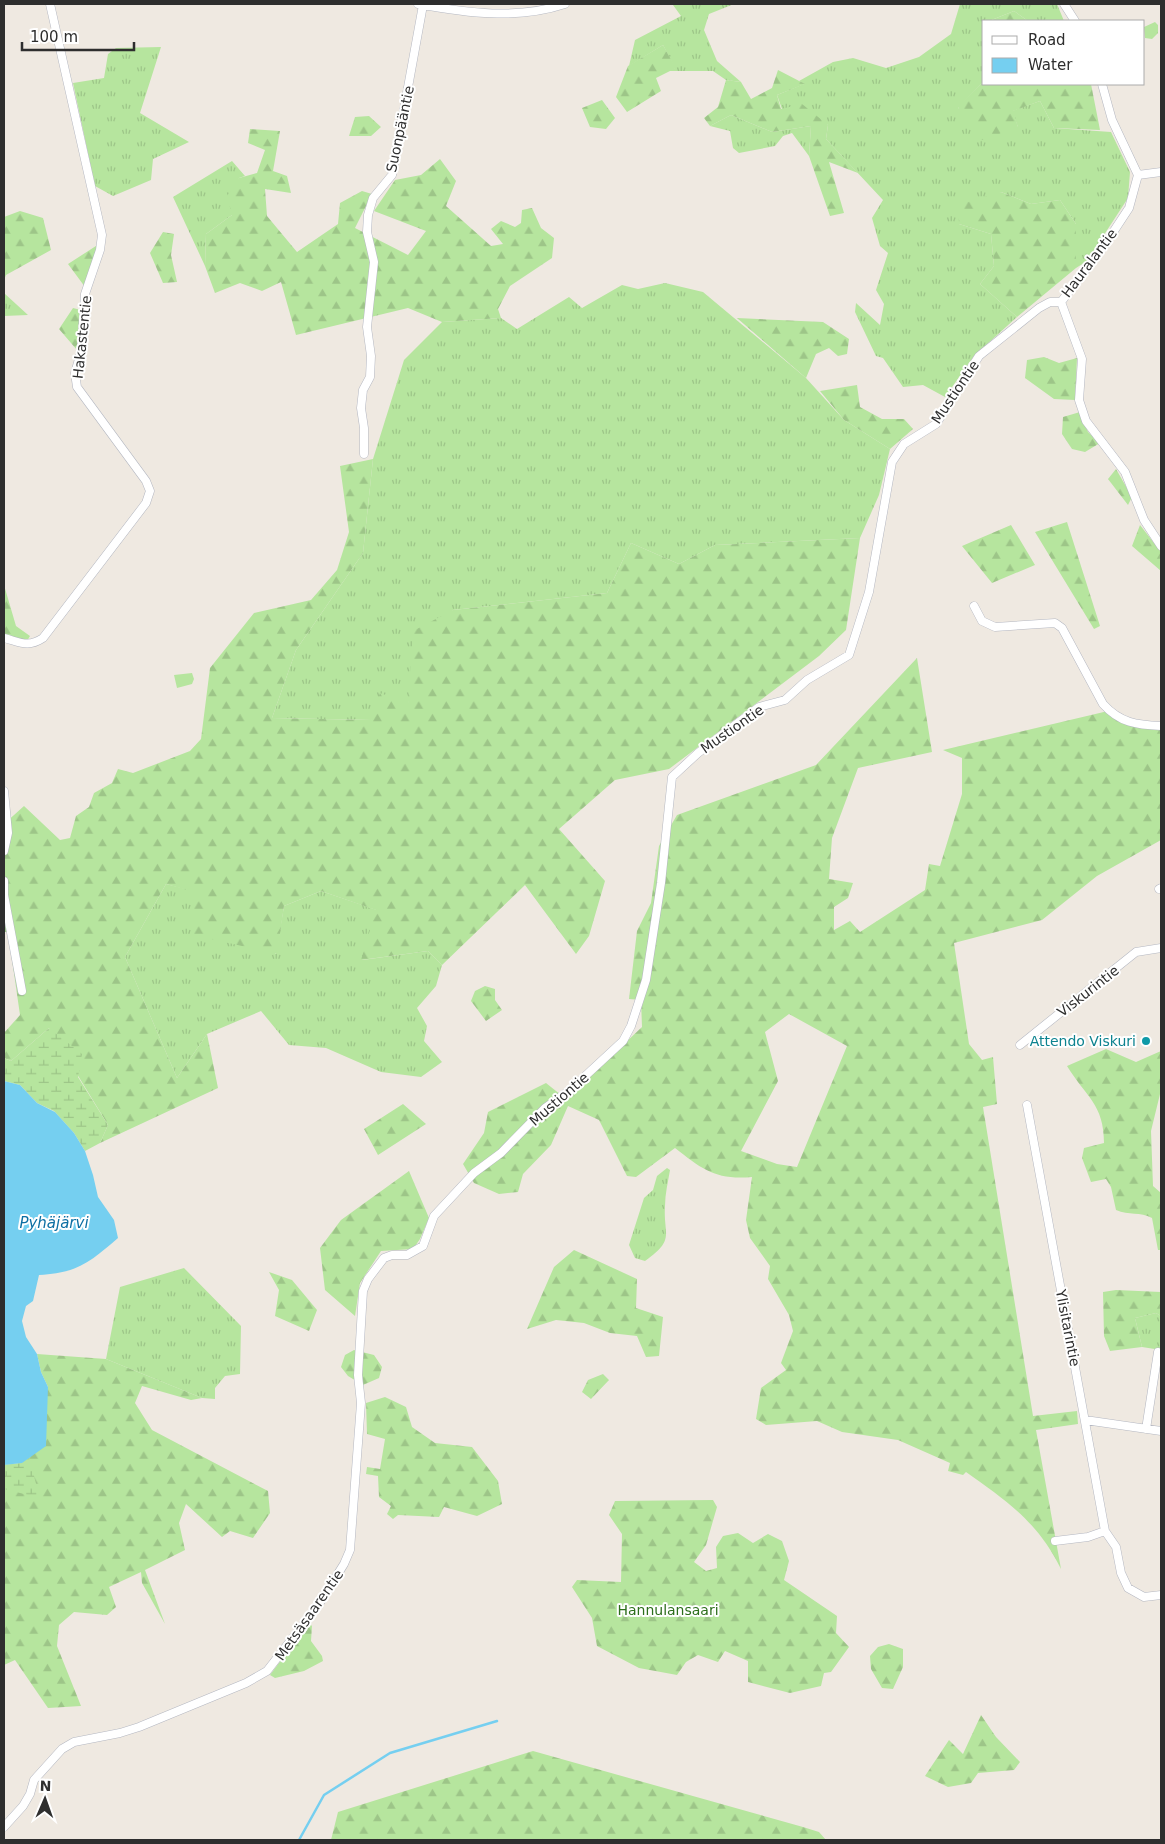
<svg xmlns="http://www.w3.org/2000/svg" width="1165" height="1844" viewBox="0 0 1165 1844" font-family="'DejaVu Sans',sans-serif">
  <defs>
    <pattern id="grass-tufts" width="24" height="20" patternUnits="userSpaceOnUse" patternTransform="scale(1.25)"><rect width="24" height="20" fill="#b6e59e"/><path d="M3 7l-1-3M5 7V3M7 7l1-3M15 17l-1-3M17 17v-4M19 17l1-3" fill="none" stroke="#9dc588"/></pattern>
    <pattern id="forest-firs" width="22" height="20" patternUnits="userSpaceOnUse" patternTransform="scale(1.25)"><rect width="22" height="20" fill="#b6e59e"/><path d="M5 1l3.5 6h-7zM16 11l3.5 6h-7z" fill="#9dc588"/></pattern>
    <pattern id="wetland-marsh" width="20" height="14" patternUnits="userSpaceOnUse" patternTransform="scale(1.25)"><rect width="20" height="14" fill="#b6e59e"/><path d="M1 5h8M5 5V1M11 12h8M15 12V8" fill="none" stroke="#9dc588"/></pattern>
  </defs>
  <rect width="100%" height="100%" fill="#efe9e1"/>
  <path fill="url(#grass-tufts)" d="M668 4H734L709 14 704 30 717 61 741 82 726 80 713 71H668L675 68 663 45 629 66 635 40 681 16 673 5Z
    M960 4H1057L1064 21H1028L1014 11 989 21H984V81L958 108 1018 127 1012 111 1040 101 1054 128 1111 132 1130 172 1128 198 1087 261 1076 268V224L1060 200 1031 204 1001 192 959 224 991 234 994 266 980 284 1017 317 974 356 945 397 923 385 903 387 883 358 876 356 855 312 856 303 880 325 884 304 876 290 888 253 880 246 872 218 883 200 826 139 828 125 782 109 777 95 804 84 799 81 833 62 853 58 886 68 919 57 951 34Z
    M161 47 140 113 189 142 153 159 151 180 113 196 95 186 73 83 104 78 108 54 116 48Z
    M731 115 772 132 811 126 809 156 792 133 783 136 775 146 739 153 733 148 730 131 710 126Z
    M232 161 245 176 239 178 232 215 206 234 205 266 173 197Z
    M665 283 703 292 806 378 844 420 890 449 879 495 860 538 715 545 679 564 631 543 607 593 453 610 408 703 371 720 272 718 296 650 363 553 373 459 404 360 442 322 501 318 517 329 569 297 582 308 622 285 638 289Z
    M4 293 28 315 4 316Z
    M166 884 194 891 276 954 284 906 321 891 377 910 362 960 428 951 442 965 436 986 417 1008 427 1026 424 1041 442 1062 421 1077 381 1072 326 1048 289 1045 261 1011 207 1034 177 1078 125 957Z
    M667 1168 670 1170C668 1182 665 1194 665 1206 663 1235 676 1239 645 1261L635 1258 629 1245 644 1198 653 1190 657 1176Z
    M184 1268 241 1326 240 1374 225 1376 215 1388V1399L202 1398 106 1359 120 1287Z
    M1156 1313 1161 1316V1350L1142 1347 1135 1318Z"/>
  <path fill="url(#forest-firs)" fill-rule="evenodd" d="M1014 11 1028 21H989Z
    M1155 22 1158 25V33L1152 39 1145 38 1144 27Z
    M663 45 676 68 656 78 661 91 627 112 616 97 628 66Z
    M778 70 805 84 777 95 781 109 802 104 828 125 826 139 858 173 829 162 844 213 830 216 809 156 811 126 772 132 731 115 710 126 704 118 718 107 726 80 741 82 751 99 772 88Z
    M984 81V84H1091L1100 130 1054 128 1040 101 1013 111 1018 127 979 141 958 107Z
    M602 100 615 118 606 129 590 127 582 108Z
    M369 116 381 127 371 136H349L355 117Z
    M250 129 280 131 273 171 287 176 291 193 265 189 267 216 297 252 338 224 340 203 362 191 372 194 355 228 408 255 426 231 374 211 395 180 421 175 440 159 456 181 446 206 491 246 503 244 491 229 501 221 515 227 521 223 522 210 532 208 541 228 554 238 552 258 510 286 498 309 501 318 442 322 408 308 296 335 281 282 262 291 240 283 215 293 205 266 206 234 232 215 227 196 239 178 257 173 265 150 248 143Z
    M1001 192 1031 204 1060 200 1076 224V268L1017 317 980 284 994 266 991 234 959 224 958 205Z
    M20 211 43 218 51 250 6 275 4 280V217Z
    M163 232 174 234 171 255 177 282 163 283 150 253Z
    M99 244 88 291 68 264Z
    M73 308 85 311 77 350 59 329Z
    M737 318 823 322 849 339 847 354 838 356 829 348 816 354 806 378Z
    M1044 357 1059 363 1077 358 1075 400 1054 399 1025 378 1027 360Z
    M857 385 860 407 882 419H904L913 429 890 449 844 420 820 391Z
    M1080 412 1088 432 1100 443 1085 452 1072 449 1062 434 1063 417Z
    M373 459 363 553 296 650 272 718 371 720 380 693 408 703 413 631 453 610 607 593 631 543 679 564 715 545 860 538 846 630 819 656 669 769 615 780 559 829 605 881 589 936 576 954 525 885 442 965 428 951 361 960 376 910 321 891 284 906 277 954 194 935V892L166 884 125 957 177 1078 207 1034 218 1088 100 1143 108 1125 49 1028 11 1061 4 1058V1033L20 1015 8 932H4V824L24 806 60 840 70 838 76 816 89 807 94 793 112 783 118 769 133 773 190 751 201 739 210 668 254 613 311 600 337 570 349 532 340 466Z
    M1116 469 1132 497 1128 505 1108 479Z
    M1067 522 1100 626 1094 629 1035 532Z
    M1011 525 1035 565 992 583 962 546Z
    M1140 525 1161 552V571L1132 546Z
    M4 585 16 626 30 636 27 641 4 634Z
    M917 658 932 752 858 768 832 838 829 879 853 883 848 898 834 907V930L850 921 860 932 925 890 929 864 940 866 962 794V758L943 750 1108 711C1122 728 1141 727 1161 729V840L1097 876 1042 920 954 943 969 1044 982 1060 993 1057 997 1104 983 1107 1033 1416 1077 1411 1078 1424 1036 1430 1061 1569C1037 1521 1008 1502 966 1472L963 1475 948 1471 950 1463 898 1440 842 1432 817 1421 766 1425 756 1419 761 1388 786 1370 781 1363 793 1331 789 1315 768 1279 770 1266 750 1238 746 1220 752 1177C716 1180 703 1170 675 1148L636 1177 627 1176 599 1120 568 1106 551 1145 523 1174 518 1192 499 1194 474 1183 463 1164 484 1133 488 1112 546 1083 566 1099 642 1027 641 1000 629 999 637 931 651 903 659 846 677 815 816 765ZM789 1014 847 1046 797 1167 777 1164 741 1151 778 1081 765 1032Z
    M192 673 194 679 192 684 177 688 174 675Z
    M485 986 495 989V1000L502 1010 486 1021 471 1001 475 991Z
    M1106 1049 1136 1062 1161 1051V1090L1151 1131 1153 1186 1161 1193V1250H1158L1152 1218C1140 1211 1129 1216 1116 1210L1111 1187 1106 1179 1091 1182 1082 1158 1084 1148 1104 1143C1104 1104 1086 1097 1067 1066Z
    M403 1104 426 1124 378 1155 364 1129Z
    M409 1171 429 1218 420 1239 413 1249 381 1251 360 1283 355 1316 325 1290 320 1248 341 1220Z
    M574 1250 637 1279 636 1308 663 1317 659 1356 646 1357 637 1336 610 1333 584 1323 556 1320 527 1329 554 1267Z
    M269 1272 292 1280 317 1310 309 1331 275 1316 279 1290Z
    M1116 1290 1161 1292V1316L1156 1313 1135 1318 1142 1347 1110 1351 1104 1336 1103 1292Z
    M354 1350 374 1355 382 1367 379 1378 363 1385 348 1376 341 1367 345 1355Z
    M37 1354 106 1359 202 1398 191 1400 142 1386 135 1403 152 1430 268 1491 270 1513 253 1538 230 1531 222 1537 186 1504 179 1523 185 1550 145 1570 165 1624 142 1583 141 1572 109 1587 116 1607 107 1615 74 1612 59 1625 57 1646 81 1706 48 1708 15 1660 4 1665V1465L22 1463 48 1387 41 1372Z
    M603 1374 609 1380 591 1399 582 1392 588 1380Z
    M385 1397 406 1407 412 1427 435 1443 472 1447 498 1481 502 1504 477 1516 444 1507 439 1517 398 1515 393 1519 387 1514 391 1506 379 1497 378 1476 366 1474 367 1467 380 1469 385 1439 367 1434 366 1403Z
    M713 1500 717 1507 706 1545 694 1562 706 1571 717 1568 716 1547 723 1536 738 1533 753 1543 768 1534 782 1541 789 1561 784 1580 837 1616 836 1633 849 1647 831 1672 824 1673 821 1686 790 1693 748 1682V1661L725 1651 718 1662 698 1655 686 1662 677 1675 639 1668 597 1646 592 1618 572 1587 577 1580 621 1582 622 1534 609 1515 615 1501Z
    M309 1623 312 1626 311 1641 322 1656 323 1661 304 1671 275 1678 270 1675Z
    M889 1644 903 1649V1667L893 1689 882 1688 871 1669 870 1656 878 1647Z
    M981 1715 996 1737 1020 1762 1014 1770 978 1773 971 1783 948 1787 925 1776 949 1740 963 1754Z
    M533 1751 803 1827 819 1832 826 1840H331L338 1812Z"/>
  <path fill="url(#wetland-marsh)" d="M49 1028 82 1054 78 1077 108 1125 100 1143 85 1151 74 1133 54 1111 37 1103 20 1085 4 1081V1058L11 1061Z
    M29 1458 40 1498 4 1489V1465L22 1463Z"/>
  <path fill="#75cff0" d="M4 1081 20 1085 37 1103 55 1112 74 1133 85 1151 93 1175 98 1197 114 1220 118 1238C89 1263 77 1273 39 1275L33 1301 26 1306 22 1321 26 1337 37 1354 41 1372 48 1387 46 1446 22 1463 4 1465Z"/>
  <g fill="none" stroke-linecap="round" stroke-linejoin="round">
    <path stroke="#75cff0" stroke-width="2.5" d="M299 1840 324 1795 390 1753 497 1721"/>
    <defs>
      <path id="minor" d="M418 4C467 13 517 20 565 4
        M1064 4 1075 21
        M1138 175 1161 172
        M1061 302 1082 359 1079 400 1086 421 1125 472 1144 520 1161 546
        M1061 302 1104 246 1129 208 1138 175 1112 120 1102 84
        M364 454V428L361 408 363 390 370 377 371 356 367 327 374 262 367 232 368 215 373 198 392 175 423 5
        M974 606 982 621 995 627 1055 623 1062 628 1103 704C1120 723 1137 725 1161 726
        M4 638C20 642 28 648 43 638L146 503 150 491 146 481 77 387 75 373 81 352 85 294 100 250 102 235 50 4
        M4 791 8 833 4 851
        M4 881V895L22 991
        M1159 889 1161 888
        M1020 1045 1136 952 1161 948
        M1027 1105 1105 1531 1116 1547 1121 1573 1128 1588 1144 1597 1161 1595
        M1085 1420 1161 1431
        M1146 1429 1158 1352
        M1055 1541 1088 1537 1105 1531
        M4 1827 23 1806 30 1794 34 1780 62 1749 74 1742 120 1733 139 1727 246 1683 267 1671 319 1604 344 1564 350 1550 361 1403 358 1375 363 1291 368 1279 384 1258 392 1255H407L423 1246 434 1216 474 1173 501 1153 545 1108 569 1091 623 1041 631 1026 646 980 661 883 672 777 698 753 759 707 785 700 807 680 849 655 869 592 892 462 904 444 936 424 979 356 1039 308 1050 302H1061"/>
    </defs>
    <use href="#minor" stroke="#b4b7c1" stroke-width="9"/>
    <use href="#minor" stroke="#fff" stroke-width="8"/>
  </g>
  <circle fill="#0f9aa8" stroke="#fff" stroke-width="2" cx="1146" cy="1041" r="5"/>
  <g text-anchor="middle" stroke-width="4" stroke-linejoin="round" paint-order="stroke">
    <g font-size="14" fill="#2e2e2e" stroke="#fff">
      <text transform="translate(400 129) rotate(-78)" y="5">Suonpääntie</text>
      <text transform="translate(1089 263) rotate(-53)" y="5">Hauralantie</text>
      <text transform="translate(82 337) rotate(-84)" y="5">Hakastentie</text>
      <text transform="translate(955 392) rotate(-56)" y="5">Mustiontie</text>
      <text transform="translate(732 729) rotate(-35)" y="5">Mustiontie</text>
      <text transform="translate(1088 991) rotate(-38)" y="5">Viskurintie</text>
      <text transform="translate(559 1099) rotate(-41)" y="5">Mustiontie</text>
      <text transform="translate(1068 1328) rotate(79)" y="5">Ylisitarintie</text>
      <text transform="translate(309 1615) rotate(-55)" y="5">Metsäsaarentie</text>
    </g>
    <g font-size="14" fill="#0d838f" stroke="#fff" text-anchor="end">
      <text x="1136" y="1046">Attendo Viskuri</text>
    </g>
    <g font-size="14" fill="#2c6e1b" stroke="#fff">
      <text x="668" y="1615">Hannulansaari</text>
    </g>
    <g font-size="15" font-style="italic" fill="#0d6fa3" stroke="#fff">
      <text x="54" y="1228">Pyhäjärvi</text>
    </g>
  </g>
  <rect width="1165" height="1844" fill="none" stroke="#2e2e2e" stroke-width="10"/>
  <rect x="982" y="20" width="162" height="65" fill="#ffffff" stroke="#ababab"/>
  <rect x="992" y="36" width="25" height="8" fill="#ffffff" stroke="#ababab"/>
  <text x="1028" y="45" font-size="15" fill="#2e2e2e">Road</text>
  <rect x="992" y="58" width="25" height="15" fill="#75cff0" stroke="#ababab"/>
  <text x="1028" y="70" font-size="15" fill="#2e2e2e">Water</text>
  <g transform="translate(45 1799) rotate(2)" stroke="#ffffff" stroke-width="4" paint-order="stroke">
  <path d="M0-4L9 19L0 12L-9 19Z" fill="#2e2e2e"/>
  <text y="-8" font-size="14" font-weight="bold" text-anchor="middle" fill="#2e2e2e">N</text>
  </g>
  <path d="M22 42v8h112v-8" fill="none" stroke="#2e2e2e" stroke-width="2.5"/>
  <text x="30" y="42" font-size="15" fill="#2e2e2e" stroke="#ffffff" stroke-width="4" paint-order="stroke">100 m</text>
</svg>
